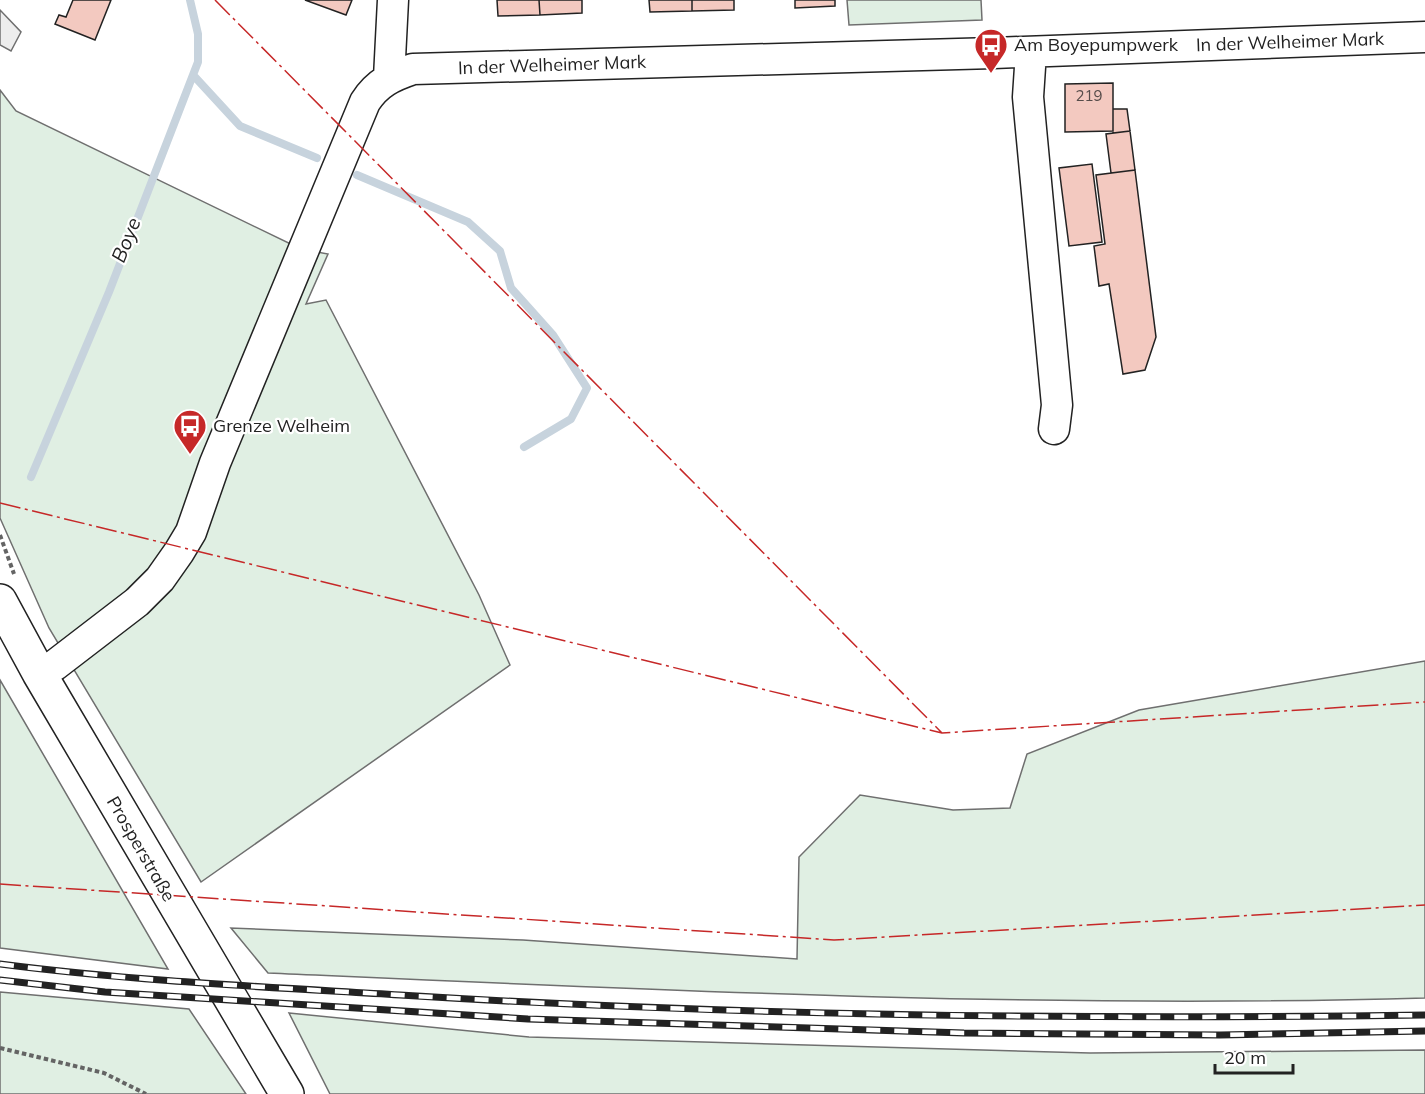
<svg xmlns="http://www.w3.org/2000/svg" width="1425" height="1094" viewBox="0 0 1425 1094" font-family="Mulish,sans-serif">
  <rect width="100%" height="100%" fill="#fff"/>
  <path fill="#e0efe3" stroke="#6f6f6f" stroke-width="1.5" d="M847 0H981L982 20 849 25Z
    M0 90 16 111 301 249 328 254 306 304 326 300 479 595 510 665 201 882 49 628 0 518Z
    M1425 661V998C1040 1009 653 990 268 973L231 928 523 940 797 959 799 857 860 795 953 810 1010 808 1027 754 1139 710Z
    M0 680 168 969 0 948Z
    M0 992 189 1009 246 1094H0Z
    M289 1013 529 1037 1090 1053 1425 1050V1094H330Z"/>
  <path fill="#ededed" stroke="#6f6f6f" stroke-width="1.5" d="M0 10 21 32 11 51 0 45Z"/>
  <g fill="none" stroke-linecap="round" stroke-linejoin="round">
    <path stroke="#c7d3dd" stroke-width="8" d="M194 76 240 126 317 158
      M357 175 468 222 500 251 511 288 553 335 587 388 571 419 524 447
      M31 477 109 292 198 62V34L190 0"/>
  </g>
  <path fill="#f3c9c0" stroke="#222" stroke-width="1.5" d="M73 0H111L95 40 55 24 59 15 66 17Z
    M305 0H352L346 15Z
    M497 0H539L540 15 498 16Z
    M539 0H582V13L540 15Z
    M649 0H692V11L650 12Z
    M692 0H734V10L692 11Z
    M795 0H835V6L795 8Z
    M1113 83V131L1065 132V84Z
    M1113 109H1127L1130 131 1113 133Z
    M1130 131 1135 170 1111 173 1106 134Z
    M1092 164 1102 242 1069 246 1059 168Z
    M1135 170 1156 337 1145 370 1123 374 1109 284 1099 286 1094 246 1105 244 1096 175Z"/>
  <g fill="none" stroke-linecap="round" stroke-linejoin="round">
    <defs>
      <path id="minor" d="M1031 52 1028 97 1057 405 1054 429
        M389 78 393 0
        M39 673 55 665 137 602 160 579 179 552 191 532 215 463 365 102C377 83 392 76 413 69L994 53 1425 37"/>
      <path id="major" d="M0 601 39 673 287 1094"/>
    </defs>
    <use href="#minor" stroke="#222" stroke-width="33"/>
    <use href="#major" stroke="#222" stroke-width="36"/>
    <path stroke="#646464" stroke-width="4" stroke-dasharray="4.5 3" stroke-linecap="butt" d="M0 535 14 574
      M0 1048 104 1073 146 1094"/>
    <use href="#minor" stroke="#fff" stroke-width="30"/>
    <use href="#major" stroke="#fff" stroke-width="33"/>
    <defs>
      <path id="rail" d="M0 964C132 981 267 987 400 995 741 1016 1083 1020 1425 1015
        M0 980 105 992 528 1019 964 1033 1220 1035 1425 1031"/>
    </defs>
    <use href="#rail" stroke="#222" stroke-width="7"/>
    <use href="#rail" stroke="#fff" stroke-width="4.5" stroke-dasharray="14" stroke-linecap="butt"/>
    <path stroke="#c62828" stroke-width="1.5" stroke-dasharray="21 4.5 3 4.5" stroke-linecap="butt" d="M215 0 942 733
      M0 503 942 733 1425 702
      M0 884 834 940 1425 905"/>
  </g>
  <defs>
    <symbol id="bus-pin" viewBox="-11 -11 22 30"><path d="M0 17L-7.5 6A9.5 9.5 0 1 1 7.5 6Z" fill="#c62828" stroke="#fff"/><path d="M-5-6H5V4H4V6H2V4H-2V6H-4V4H-5ZM-3.5-4V0h7V-4ZM-3.5 1.2v1.5H-2V1.2ZM2 1.2v1.5H3.5V1.2Z" fill="#fff"/></symbol>
  </defs>
  <g fill-rule="evenodd">
    <use href="#bus-pin" x="972" y="26" width="38" height="52"/>
    <use href="#bus-pin" x="171" y="407" width="38" height="52"/>
  </g>
  <g text-anchor="middle" stroke-width="4.5" stroke-linejoin="round" paint-order="stroke">
    <g font-size="15" fill="#564c4a">
      <text x="1089" y="101">219</text>
    </g>
    <g font-size="18" fill="#222" stroke="#fff">
      <text transform="translate(1290 42) rotate(-2)" y="6">In der Welheimer Mark</text>
      <text transform="translate(552 65) rotate(-2)" y="6">In der Welheimer Mark</text>
      <text transform="translate(141 849) rotate(60)" y="6">Prosperstraße</text>
    </g>
    <g font-size="18" fill="#222" stroke="#fff" text-anchor="start">
      <text x="1014" y="51">Am Boyepumpwerk</text>
      <text x="213" y="432">Grenze Welheim</text>
    </g>
    <g font-size="20" font-style="italic" fill="#222" stroke="#fff">
      <text transform="translate(126 240) rotate(-68)" y="7">Boye</text>
    </g>
  </g>
  <path d="M1215 1064v9h78v-9" fill="none" stroke="#222222" stroke-width="3"/>
  <text x="1224" y="1064" font-size="18" fill="#222222" stroke="#ffffff" stroke-width="4.5" paint-order="stroke">20 m</text>
</svg>
